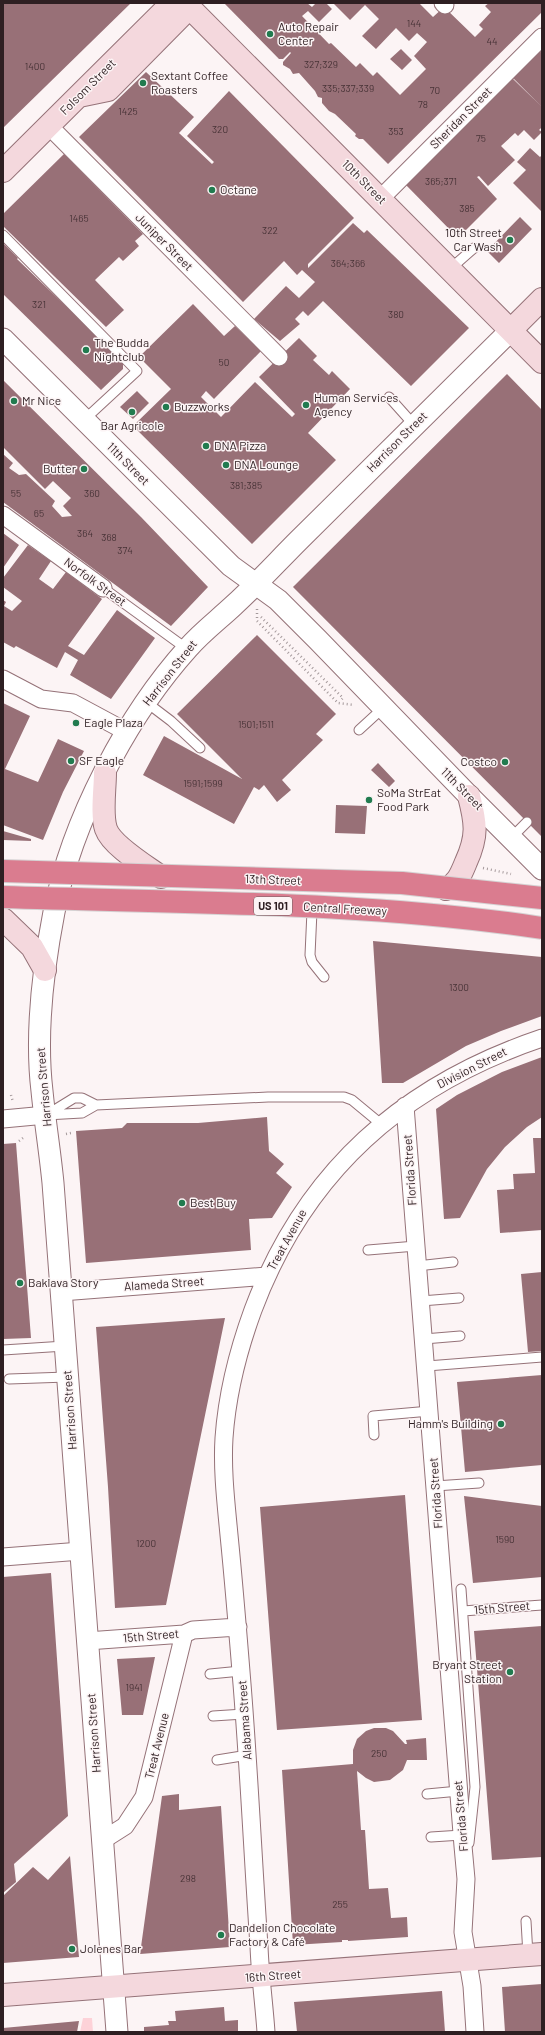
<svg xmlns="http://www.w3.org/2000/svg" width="545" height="2035" viewBox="0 0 545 2035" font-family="Barlow,sans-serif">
  <rect width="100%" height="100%" fill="#fcf4f5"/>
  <path fill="#fdd2d8" d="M83 2018H92L93 2032H80Z"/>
  <path fill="#987077" d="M3 3H131L3 128Z
    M224 3H307L312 7 316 3H326L332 9 319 22 308 11 302 16 329 44 331 43 356 67 360 63 373 76 377 72 400 95 426 69 414 56 427 42 417 33 409 41 396 28 376 49 362 36 379 19 365 5 350 20 333 3H419L433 17 444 7 475 37 483 29 479 25 491 12 485 6 489 3H542V12L388 164 363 139H359L355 136 356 134 335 114 329 111 322 103V98L318 97 315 91 299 73 293 74 290 69 283 65V62L291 53 290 52 283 59H279Z
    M401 49 412 60 402 70 390 59Z
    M540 51 542 54V127L539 130 542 132 534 140 524 130 518 136 515 133 501 146 515 160 488 186 479 176 477 177 497 199 458 238 406 185 512 78 541 106 511 76Z
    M146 72 194 117 179 133 212 164 214 162 187 136 229 91 354 218 308 264V268L353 223 364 233 367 230 469 328 411 386 323 301 308 316 303 311 295 319 300 324 280 341 254 319 286 286 299 298 315 282 302 270 297 275 284 261 243 302 79 137Z
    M530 148 540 157 542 155V212L513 183 526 170 517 162Z
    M64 154 143 234 135 241 139 246 123 261 119 257 95 280 124 310 106 327 3 226V214Z
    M520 217 532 229 499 263 487 251Z
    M3 243 18 258 17 259 123 361V369L101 390 3 294Z
    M193 304 224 336 235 326 261 351 214 399 206 391 201 397 221 417 255 382 292 417 295 414 259 377 299 338 317 356 313 360 329 375 332 371 350 389 308 433 336 460 252 544 133 426 171 389 139 357Z
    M507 374 542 410V837L293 587Z
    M3 380 141 517 208 587 171 626 3 502V454L13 463 9 468 19 475 26 474 55 501 52 506 62 517 72 516 63 506 71 498 53 481 45 489 3 447Z
    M137 391 149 403 133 419 120 407Z
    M3 533 19 545 3 568Z
    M28 545 51 561 39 579 53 589 66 572 102 599 68 646 84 655 117 610 155 638 111 699 70 675 78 660 65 652 57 668 16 646 14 648 3 642V600L6 602 4 606 12 611 22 601 3 587V578Z
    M257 635 336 714 316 734 323 740 282 780 291 790 277 802 264 785 259 790 254 787 234 824 143 775 164 736 242 779 177 714Z
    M3 703 30 716 5 769 38 782 58 739 84 751 63 792 43 840 3 825Z
    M378 763 395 781 389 787 371 770Z
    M336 805 367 806 365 834 335 833Z
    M3 831 31 839V841L3 840Z
    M373 941 542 957V1016L501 1031 466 1046 403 1083H382Z
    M542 1057V1117L527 1127 505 1147 487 1169 460 1218 444 1219 436 1109 457 1095 502 1072Z
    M267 1117 269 1151 284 1164 276 1173 292 1187 272 1218 249 1219 251 1250 86 1263 76 1131 122 1128 127 1123H198Z
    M533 1138H542V1230L500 1233 497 1190 514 1189 513 1174 535 1173Z
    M16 1143 31 1338 3 1339V1144Z
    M542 1272V1351L528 1352 521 1274Z
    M225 1318 166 1605 115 1608 108 1487 96 1327Z
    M542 1375V1465L465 1472 457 1382Z
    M405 1495 422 1720 277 1730 260 1507Z
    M464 1496 542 1506V1577L473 1583Z
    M51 1573 68 1816 14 1864 16 1882 3 1893V1577Z
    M542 1626V1857L492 1860 474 1631Z
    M155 1657 143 1715H122L117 1659Z
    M374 1728H386L393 1731 405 1744H407L406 1740 426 1738 427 1760H407L403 1770 390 1780 374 1782 366 1778 357 1771 361 1830H365L369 1889 388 1888 391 1918 407 1917 408 1937 348 1941V1940H342V1942L293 1945 282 1770 353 1764V1750L357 1739 366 1731Z
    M179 1794V1810L221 1806 230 1947 140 1954 162 1796Z
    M70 1856 79 1957 3 1963V1896L33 1867 48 1880Z
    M542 1984V2032H505L502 1987Z
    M442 1991 445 2032H297L294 2002Z
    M224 2007 225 2021 238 2020V2032H144V2027L169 2025 168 2021H176L175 2011Z
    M79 2021 77 2032H3V2028Z"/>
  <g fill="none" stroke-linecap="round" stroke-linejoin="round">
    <defs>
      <path id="service" d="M3 235 137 371 84 420
        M450 269 474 248
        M389 397 414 425
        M103 588 187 649
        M146 702 171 721 200 748
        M359 730 383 708
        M511 838 527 822
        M312 911 310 955 312 962 324 977
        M48 1114 74 1098H82L96 1105
        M46 1115 82 1113 96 1105 268 1097H344L352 1100 381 1124
        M368 1250 416 1246
        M417 1266 453 1262
        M421 1301 459 1298
        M424 1339 460 1336
        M3 1350 65 1346
        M427 1366 542 1357
        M9 1379 67 1377
        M374 1435 373 1416 430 1411
        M435 1486 479 1483
        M461 1589 475 1787 469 1843
        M463 1611 542 1605
        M210 1674 241 1671
        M213 1716 244 1714
        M217 1760 248 1755
        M427 1794 459 1791
        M431 1837 462 1835
        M526 1921 528 1955"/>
      <path id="minor" d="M443 3 445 5
        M49 126 279 357
        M380 199 542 37
        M3 515 103 588
        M3 679 41 699 73 703 127 732
        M405 1106 463 1846 466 1879 463 1932 472 1986 475 2032
        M3 1119 46 1115
        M61 1292 267 1276
        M3 1557 81 1551
        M87 1641 184 1634 193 1630 238 1627
        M103 1840 125 1826 144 1797 184 1634
        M266 2032C264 2003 260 1975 259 1946 253 1859 249 1771 242 1684 238 1634 234 1585 229 1535 226 1503 222 1470 224 1438 227 1395 238 1351 253 1310 305 1171 403 1085 542 1038"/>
      <path id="tertiary" d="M3 339 231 566 278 600 318 640 469 796 542 869
        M117 2032 53 1183C50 1152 45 1122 42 1091 35 1032 43 969 54 912 72 821 126 717 188 648 202 632 218 620 233 606 256 585 277 562 299 540 369 470 440 400 511 330"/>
      <path id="secondary" d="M185 3 542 362
        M79 96 108 90 190 7
        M3 171 172 3
        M511 330 542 299
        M105 773C105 789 101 814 106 829 112 846 146 866 161 877
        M446 889C458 883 461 874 466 862 478 836 476 823 469 796
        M3 919 32 947 45 970
        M3 1995 542 1954"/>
    </defs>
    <use href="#service" stroke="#957278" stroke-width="11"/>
    <use href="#minor" stroke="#957278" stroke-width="19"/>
    <use href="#tertiary" stroke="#957278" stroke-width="23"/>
    <use href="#secondary" stroke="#957278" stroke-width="24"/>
    <path stroke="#a59a9c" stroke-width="2.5" stroke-dasharray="1 3" stroke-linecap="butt" d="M257 609V621L338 703 354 705
      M261 617 343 698 341 700
      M483 868 511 874
      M11 1095 13 1102
      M66 1134 71 1133
      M19 1141 23 1138"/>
    <use href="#service" stroke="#fff" stroke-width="9"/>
    <use href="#minor" stroke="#fff" stroke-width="17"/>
    <use href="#tertiary" stroke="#fff" stroke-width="21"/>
    <use href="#secondary" stroke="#f4d8dd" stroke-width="22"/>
    <defs>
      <path id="motorway-bridge" d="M3 871 402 883 542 898
        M3 897C182 903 365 901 542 928"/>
    </defs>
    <use href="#motorway-bridge" stroke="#d5d2d3" stroke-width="24" stroke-linecap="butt"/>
    <use href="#motorway-bridge" stroke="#da7c8f" stroke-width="22"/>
  </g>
  <g fill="#217b4f" stroke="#fcf4f5" stroke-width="1.5">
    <circle cx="270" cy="34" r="4"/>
    <circle cx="143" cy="83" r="4"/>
    <circle cx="212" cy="190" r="4"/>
    <circle cx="510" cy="240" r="4"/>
    <circle cx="86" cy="350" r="4"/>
    <circle cx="14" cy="401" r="4"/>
    <circle cx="306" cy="405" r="4"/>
    <circle cx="166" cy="407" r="4"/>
    <circle cx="132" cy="412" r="4"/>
    <circle cx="206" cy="446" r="4"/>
    <circle cx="226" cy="465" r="4"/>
    <circle cx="84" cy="469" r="4"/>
    <circle cx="76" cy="723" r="4"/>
    <circle cx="71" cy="761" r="4"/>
    <circle cx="505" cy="762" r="4"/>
    <circle cx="369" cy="800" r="4"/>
    <circle cx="182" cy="1203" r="4"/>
    <circle cx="20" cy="1283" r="4"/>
    <circle cx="501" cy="1424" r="4"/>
    <circle cx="510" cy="1672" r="4"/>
    <circle cx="221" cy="1935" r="4"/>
    <circle cx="72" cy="1949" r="4"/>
  </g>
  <g text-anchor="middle" stroke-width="3" stroke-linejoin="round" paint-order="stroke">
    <g font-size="10" fill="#483337">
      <text x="414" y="27">144</text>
      <text x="492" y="45">44</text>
      <text x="321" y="68">327;329</text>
      <text x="35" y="70">1400</text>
      <text x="348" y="92">335;337;339</text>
      <text x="435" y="94">70</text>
      <text x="423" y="108">78</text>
      <text x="128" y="115">1425</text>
      <text x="220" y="133">320</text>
      <text x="396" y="135">353</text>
      <text x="481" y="142">75</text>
      <text x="441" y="185">365;371</text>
      <text x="467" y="212">385</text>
      <text x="79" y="222">1465</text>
      <text x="270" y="234">322</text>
      <text x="348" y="267">364;366</text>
      <text x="39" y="308">321</text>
      <text x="396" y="318">380</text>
      <text x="224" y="366">50</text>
      <text x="246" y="489">381;385</text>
      <text x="16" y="497">55</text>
      <text x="92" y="497">360</text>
      <text x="39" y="517">65</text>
      <text x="85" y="537">364</text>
      <text x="109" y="541">368</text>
      <text x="125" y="554">374</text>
      <text x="256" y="728">1501;1511</text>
      <text x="203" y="787">1591;1599</text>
      <text x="459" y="991">1300</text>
      <text x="505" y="1543">1590</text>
      <text x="146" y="1547">1200</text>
      <text x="134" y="1691">1941</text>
      <text x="379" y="1757">250</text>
      <text x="188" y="1882">298</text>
      <text x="340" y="1908">255</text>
    </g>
    <rect fill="#fcf4f5" stroke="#6c5f61" stroke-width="1" x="254" y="897" width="38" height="18" rx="3"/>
    <g font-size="11" font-weight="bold" fill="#2e1f22">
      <text x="273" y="910">US 101</text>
    </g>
    <g font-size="12" fill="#2e1f22" stroke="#fcf4f5" text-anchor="start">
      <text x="278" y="31">Auto Repair<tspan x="278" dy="14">Center</tspan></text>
      <text x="151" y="80">Sextant Coffee<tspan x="151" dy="14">Roasters</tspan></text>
      <text x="220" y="194">Octane</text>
      <text x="502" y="237" text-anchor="end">10th Street<tspan x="502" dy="14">Car Wash</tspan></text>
      <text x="94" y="347">The Budda<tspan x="94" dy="14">Nightclub</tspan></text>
      <text x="314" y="402">Human Services<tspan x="314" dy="14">Agency</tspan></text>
      <text x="22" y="405">Mr Nice</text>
      <text x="174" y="411">Buzzworks</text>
      <text x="132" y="430" text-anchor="middle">Bar Agricole</text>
      <text x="214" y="450">DNA Pizza</text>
      <text x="234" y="469">DNA Lounge</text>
      <text x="76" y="473" text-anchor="end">Butter</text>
      <text x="84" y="727">Eagle Plaza</text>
      <text x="79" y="765">SF Eagle</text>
      <text x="497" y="766" text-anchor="end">Costco</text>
      <text x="377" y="797">SoMa StrEat<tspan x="377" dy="14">Food Park</tspan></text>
      <text x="190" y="1207">Best Buy</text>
      <text x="28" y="1287">Baklava Story</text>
      <text x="493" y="1428" text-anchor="end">Hamm's Building</text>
      <text x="502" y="1669" text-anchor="end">Bryant Street<tspan x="502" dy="14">Station</tspan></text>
      <text x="229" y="1932">Dandelion Chocolate<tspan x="229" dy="14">Factory &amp; Café</tspan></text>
      <text x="80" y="1953">Jolenes Bar</text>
    </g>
    <g font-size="12" fill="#2e1f22" stroke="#fcf4f5">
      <text transform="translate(88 87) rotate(-45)" y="4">Folsom Street</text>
      <text transform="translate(461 118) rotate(-45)" y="4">Sheridan Street</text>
      <text transform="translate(364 182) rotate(45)" y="4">10th Street</text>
      <text transform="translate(164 242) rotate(45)" y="4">Juniper Street</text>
      <text transform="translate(397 442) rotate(-45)" y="4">Harrison Street</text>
      <text transform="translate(128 464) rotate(45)" y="4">11th Street</text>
      <text transform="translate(95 582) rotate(36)" y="4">Norfolk Street</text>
      <text transform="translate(170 673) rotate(-52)" y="4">Harrison Street</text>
      <text transform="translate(462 789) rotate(45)" y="4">11th Street</text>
      <text transform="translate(273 880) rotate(2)" y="4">13th Street</text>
      <text transform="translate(345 909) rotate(3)" y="4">Central Freeway</text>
      <text transform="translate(472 1068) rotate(-27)" y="4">Division Street</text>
      <text transform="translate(44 1087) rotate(-95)" y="4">Harrison Street</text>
      <text transform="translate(410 1170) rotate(-94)" y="4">Florida Street</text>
      <text transform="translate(287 1240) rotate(-61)" y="4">Treat Avenue</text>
      <text transform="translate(164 1284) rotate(-4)" y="4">Alameda Street</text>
      <text transform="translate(70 1410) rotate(-94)" y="4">Harrison Street</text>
      <text transform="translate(436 1493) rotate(-94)" y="4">Florida Street</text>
      <text transform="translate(502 1608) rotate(-5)" y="4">15th Street</text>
      <text transform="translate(151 1636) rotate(-5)" y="4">15th Street</text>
      <text transform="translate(245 1720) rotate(-94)" y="4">Alabama Street</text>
      <text transform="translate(94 1733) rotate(-94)" y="4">Harrison Street</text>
      <text transform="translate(157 1746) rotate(-76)" y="4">Treat Avenue</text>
      <text transform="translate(461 1816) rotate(-95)" y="4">Florida Street</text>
      <text transform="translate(273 1976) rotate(-4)" y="4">16th Street</text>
    </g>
  </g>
  <rect width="545" height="2035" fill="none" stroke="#2e1f22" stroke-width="8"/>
</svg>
